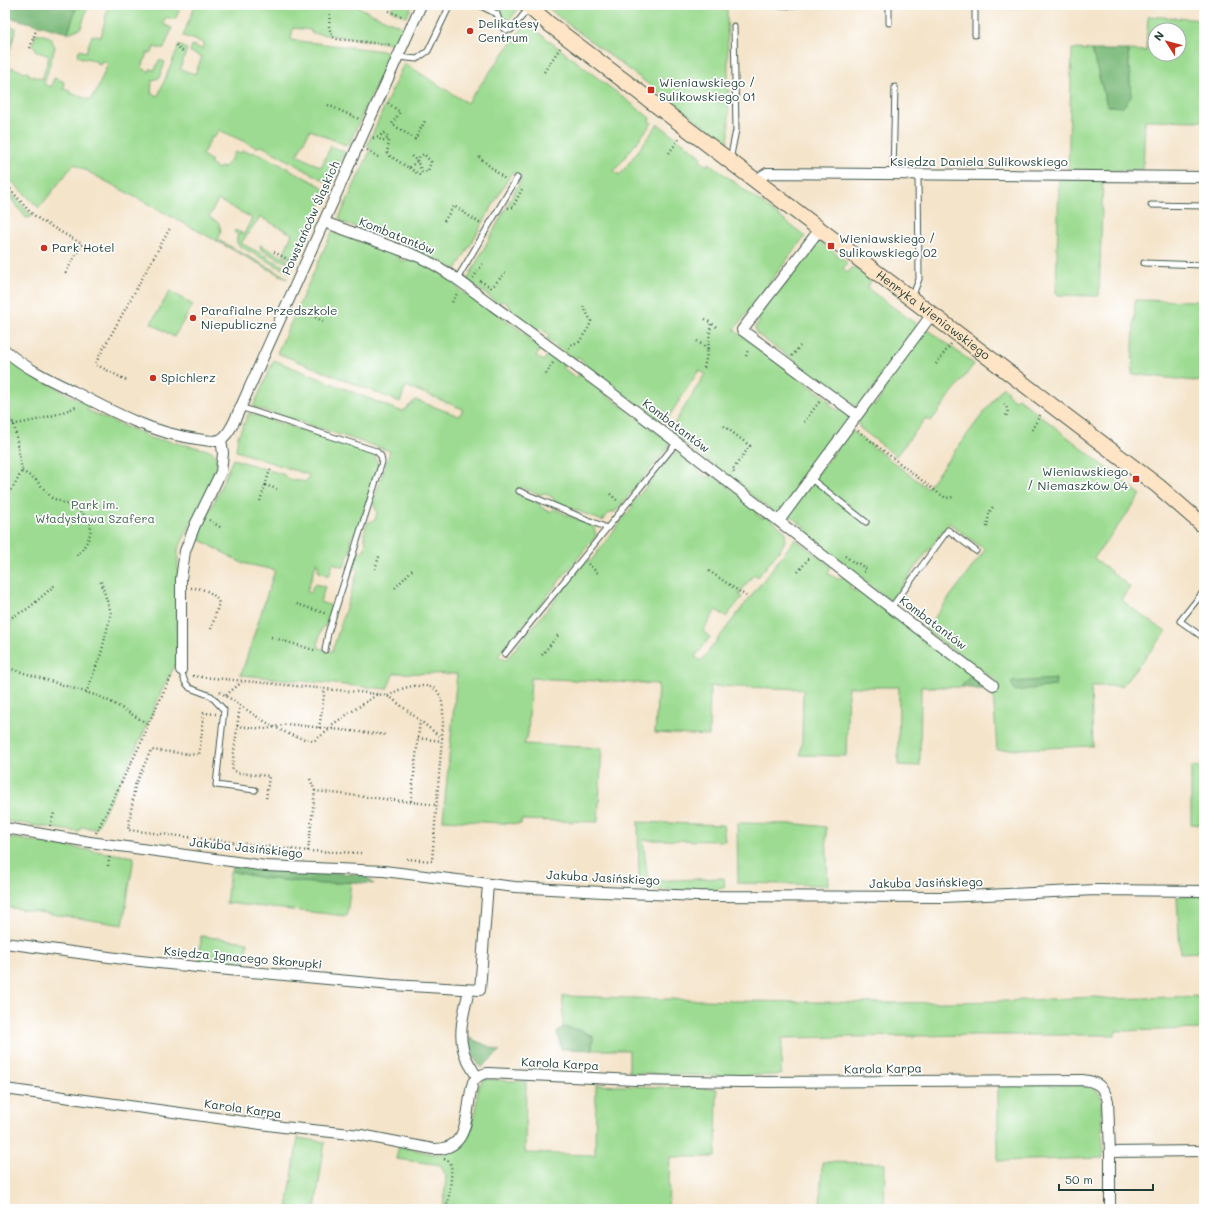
<svg xmlns="http://www.w3.org/2000/svg" width="1209" height="1214" viewBox="0 0 1209 1214" font-family="Mali,sans-serif">
  <rect width="100%" height="100%" fill="#fff"/>
  <filter id="ink" filterUnits="userSpaceOnUse"><feTurbulence type="fractalNoise" baseFrequency=".025" numOctaves="2"/><feDisplacementMap in="SourceGraphic" scale="8" xChannelSelector="R" yChannelSelector="G"/><feConvolveMatrix kernelMatrix="1 2 1 2 8 2 1 2 1" color-interpolation-filters="sRGB"/></filter>
  <filter id="wash" filterUnits="userSpaceOnUse"><feTurbulence type="fractalNoise" baseFrequency=".012" numOctaves="4" result="noise"/><feDisplacementMap in="SourceGraphic" scale="16" xChannelSelector="R" yChannelSelector="G"/><feGaussianBlur stdDeviation="0.9" result="paint"/><feColorMatrix in="noise" values="0 0 0 0 0 0 0 0 0 0 0 0 0 0 0 0 0 1.4 0 .05"/><feComposite in="paint" operator="in"/></filter>
  <g filter="url(#wash)">
    <rect width="100%" height="100%" fill="#f4e4ca"/>
    <path fill="#9cdb91" stroke="#5e8c62" fill-rule="evenodd" d="M77 5H88L81 28 68 33Z
      M116 5H177L180 8 175 20 166 17 163 24 172 28 164 48H158L154 47 152 53H147L142 68 149 72 150 69 155 70 159 60 165 62 160 77 152 81 151 93 158 96 179 45 187 49 180 69 195 74 202 57 190 52 192 45 202 49 204 43 183 36 195 5H355L372 14 403 27 395 44 311 33V30L293 28 291 40 391 52 348 146 310 130 297 155 321 167 331 146 345 152 330 184 262 146 256 147 219 130 214 138 212 137 202 155 212 161 210 164 219 169 220 167 224 168 225 165 228 164 235 152 241 153 242 151 260 154 321 186 326 192 295 261 283 255 292 234 260 217 241 243 291 270 290 273 239 246C236 242 236 240 238 235L234 232 235 230 244 234 252 218 218 200 209 217 219 223 221 232 218 240 283 275 287 278V279L74 164 39 208 5 175V42L7 36 5 35 6 26 16 28 6 66 29 73V75L42 79 49 56 35 51 36 48 32 46 36 33 50 37 55 47 44 84 51 87 54 78 63 81V83L65 84 63 89 70 91V93L91 100 93 94 95 95 108 63 102 61 100 65 97 64V62L87 58 85 59 77 56 79 50 86 52 92 35 101 37 108 7Z
      M393 5H412L407 17 391 10Z
      M497 5H513L517 9C516 13 512 17 509 20 502 19 501 15 501 9Z
      M545 5H727L729 135 727 143 560 18Z
      M1148 16 1204 20V121L1145 120 1143 170H1068L1072 49 1092 50 1107 106 1131 97 1128 50 1146 51ZM1155 30H1179V54H1155Z
      M526 23 650 118 649 121 652 123 614 171 620 175 658 124 701 156 700 161 707 166 709 163 805 236 734 330 829 400 830 405 837 410 842 409 846 413 849 417 848 421 811 470C806 473 801 479 801 485L781 513 776 514 673 434 671 429 705 374 699 370 668 418 658 424 638 409V405L631 400 629 402 585 368V363L577 357 575 361 547 339 549 335 540 328 536 331 511 312 510 306 502 300 499 304 467 280 522 178 512 172 457 268 453 269 432 258 401 243 344 223 339 218 371 149 367 146 404 63 467 103Z
      M1059 179H1103L1099 296 1056 295Z
      M5 186 32 216 28 218H26L5 191Z
      M332 232 396 254 401 261 411 259 428 264 457 285V288L482 306 484 304 528 336V340L538 345 539 351 536 357 544 361 546 356 552 353 563 361V368L576 378 579 374 668 441 669 446 616 511 608 514 602 521 554 501 552 497 544 493 540 495 521 487 517 494 540 504 541 507 549 512 554 509 594 527 596 536 498 656 506 660 563 590 564 591 565 587 587 560 590 562 633 506 631 505 674 453 682 452 698 464 697 469 706 477 714 476 756 507V514L763 518 768 517 786 532 785 541 782 547 758 577 754 574 739 594 742 597 726 617 716 610 703 631 710 637 695 657 701 661 795 539 831 566 828 573 837 579 843 577 850 583V588L856 592 861 591 877 604 972 674 961 687H921L920 766 898 765 899 687H848L846 756 800 755 802 740 803 689 710 686 709 736 655 733 658 684 531 678 528 734 524 744 602 748 598 822 521 820V824L443 820 457 674 394 673 387 689 241 675 275 570 242 563 197 538 199 530 214 502 233 459 285 475C290 482 299 480 306 482L309 475 236 451 238 436 249 413 374 454 378 465 357 532 353 534 350 541 352 545 344 567 333 563 329 576 319 572 318 569 319 566 317 564V561L307 592 311 593 313 586 315 584 325 587 320 602 332 606 326 626 322 627 318 642 319 648 332 652 358 570 353 568 357 554 364 550 366 543 364 534 367 523 375 520 377 512 373 503 390 451 253 407 274 360 397 410 403 411 416 400 459 416 463 409 406 386 400 402 277 353Z
      M819 241 847 262 843 269 848 273 851 268H855L871 281 867 288 919 326 861 405 857 406H855L842 396 841 391 834 386H829L757 334 755 327 760 321 756 318 782 282 786 284 787 282 813 247 811 246Z
      M260 245 288 260 287 263 261 250Z
      M170 291 193 305 174 337 151 323Z
      M1135 300 1204 301V382L1132 374Z
      M926 328 974 364 931 421 926 418 896 456 860 428 858 421 869 405H875L881 397 880 390Z
      M5 357 20 368 89 406 87 410 116 423 144 434 150 438 159 440H164L212 451C216 455 216 462 220 467L178 549 177 662 162 690 145 730 96 829 81 827 79 832 5 821Z
      M1003 387 1008 391 1007 394 1015 400 1018 398 1141 495 1094 558 1130 587 1121 600 1166 632 1122 686H1091L1093 746 997 750 993 691 998 682 925 630 985 550 949 523 891 600H889L848 569C846 562 839 558 832 557L802 533 806 528 788 514 851 430 927 488Z
      M1191 767 1204 768V825L1191 824Z
      M638 822 723 825 725 841 643 840 648 881 724 878 725 887 713 891 641 889 639 883Z
      M737 823 799 824 826 827 828 885 738 883Z
      M5 837 134 857 123 925 5 907Z
      M230 871 262 878 323 884 351 882 347 916 226 903Z
      M1177 896H1204V952L1180 953Z
      M201 936 248 942 245 968 200 963Z
      M563 996 738 1001 892 1003 1005 1001 1095 997 1114 999 1204 996V1029L1116 1031 1115 1035H976L782 1038 781 1075 715 1076 629 1073V1050H592L593 1036 580 1030 563 1027Z
      M484 1079 526 1082 525 1153 595 1155 596 1085 717 1089 716 1157H670L668 1209H443L446 1177 441 1165 396 1159 399 1146 433 1154H442L463 1144 476 1112 478 1087Z
      M998 1084 1081 1085 1096 1089 1101 1097 1103 1158 998 1161Z
      M298 1138 325 1142 315 1209H287Z
      M822 1162 885 1163 884 1209H820Z"/>
    <path fill="#7dbb7b" stroke="#4e7c58" d="M5 5H77L68 33 5 16Z
      M1092 50H1128L1131 97 1123 107 1107 106Z
      M972 674 993 691 961 687Z
      M1056 679 1055 686 1015 691 1011 682Z
      M234 866 365 875 374 884 351 882 323 884 262 878 231 871Z
      M563 1027 580 1030 593 1037 592 1050 561 1049 557 1032Z
      M469 1038 500 1051 481 1068 474 1058Z"/>
  </g>
  <g filter="url(#ink)">
    <g fill="none" stroke-linecap="round" stroke-linejoin="round">
      <defs>
        <path id="lane" d="M479 5 497 14 501 25 505 30H511L524 14 529 10
          M778 5 794 6V5
          M889 23V5
          M975 35V5
          M398 57 417 59 428 51 450 5
          M730 160 736 130 734 26
          M893 174 895 87
          M1151 205 1204 206
          M1144 263 1204 265
          M457 279 517 178
          M912 298 919 279 918 175
          M240 407 376 451 381 456 382 462 328 633 325 650
          M810 478 866 522
          M519 491 607 528
          M1204 591 1180 621 1204 638
          M891 608 948 530 976 551
          M505 654 677 442
          M181 670 185 682 190 688 211 696 224 710 216 785 255 790"/>
        <path id="street" d="M755 181 767 173 1204 177
          M324 222 417 256C444 268 468 287 492 305 527 330 562 356 597 382 730 481 859 586 993 685
          M820 229 742 330 857 415
          M5 350C23 367 50 380 73 391 113 412 152 433 197 439 204 440 214 443 221 439 227 436 231 428 234 422L421 5
          M779 521 932 314
          M181 670V579L185 551 195 525 221 472 223 453 221 439
          M5 828 90 842 266 866 384 871 515 887 603 892 698 896 943 897 1096 890 1204 891
          M5 943 131 960 197 967 392 985 480 990 488 884
          M469 990C465 1008 458 1030 463 1049 465 1059 472 1068 477 1077
          M5 1089 283 1127 361 1135 433 1149C473 1151 465 1107 473 1082 477 1076 481 1074 488 1073L635 1080 741 1082 1082 1080C1096 1081 1104 1086 1108 1101L1110 1152
          M1110 1209V1152L1204 1151"/>
        <g id="secondary">
          <path id="s1" d="M527 5 548 23 1158 486 1204 526"/>
        </g>
      </defs>
      <use href="#lane" stroke="#3f564a" stroke-width="7"/>
      <use href="#street" stroke="#3f564a" stroke-width="12"/>
      <use href="#secondary" stroke="#3f564a" stroke-width="17"/>
      <path stroke="#3f564a" stroke-width="2.5" stroke-dasharray="1 3" stroke-linecap="butt" d="M330 10 329 28 333 37 337 39 392 45
        M389 11 403 17
        M176 45 185 53
        M30 48 36 30
        M544 72 560 48
        M388 103 400 112 392 124 415 139 425 121
        M328 105 359 119
        M373 138 379 137C380 140 382 141 385 141L388 138 387 135 384 133 382 134 379 137
        M389 141 387 153 390 156 409 168 417 161 411 156
        M367 150 380 158
        M669 153 679 139
        M479 157 506 180
        M409 168 420 175 422 172 428 171 431 162 424 154 420 156 417 161 422 172
        M5 183 30 212 40 220 82 244 65 274
        M508 208 513 207 522 189
        M444 221 454 206 481 224
        M274 252 295 263
        M473 278 484 262
        M480 281 491 287 494 285 505 273
        M452 302 458 292
        M297 309 323 321
        M705 319 711 323
        M697 341 708 349 704 368
        M569 348 572 344 579 342 589 327 591 321 583 306
        M708 349 711 323 718 328
        M746 356 748 350V349
        M792 356 800 346
        M936 364 951 344
        M546 374 553 363
        M126 380 95 364 170 228
        M1004 404C1009 410 1008 412 1005 418
        M5 412 14 424 22 471 14 486 5 497
        M804 422 820 401
        M5 425C30 423 55 416 78 406
        M724 426 750 446 733 469 734 473
        M1032 430 1041 413
        M858 431 938 493 946 498 954 497
        M22 471 35 479 52 498 76 508 90 520C93 537 85 546 75 558
        M265 485 277 489
        M610 494 619 502
        M260 501 271 467
        M209 520 220 527
        M987 527 989 513 994 505
        M845 556 856 564H859L866 569 863 573
        M588 564 599 574
        M375 569 380 554
        M709 571 746 596
        M798 572 809 558
        M191 588C203 588 214 592 219 603L211 629
        M395 588 414 568
        M297 604 327 614
        M5 621 29 608 56 584
        M271 637 317 651
        M542 655 559 634
        M5 667 98 696 113 703 148 724
        M193 676 378 694 390 697 442 738 432 861 407 859
        M220 692C249 710 279 736 314 741L330 729 333 724 378 694
        M86 693 101 654 111 613 100 579
        M226 695 242 682
        M388 696C397 690 409 685 420 686 425 686 431 686 435 689 446 697 443 725 442 737
        M240 705 232 767 233 770 238 773 269 776 266 800
        M216 714 204 713 199 755 151 750 135 785 128 830 308 851 361 853
        M237 726 266 729 287 724 387 735
        M319 728 325 689
        M418 738 441 741
        M310 779 315 791
        M411 801 420 721
        M50 826 54 813
        M96 833 144 737 148 724 172 675
        M308 851 315 791 437 805
        M108 866 110 855
        M444 1159C447 1160 448 1160 450 1163 454 1170 448 1199 447 1209"/>
      <use href="#lane" stroke="#fff" stroke-width="5"/>
      <use href="#street" stroke="#fff" stroke-width="10"/>
      <use href="#secondary" stroke="#ffe4c6" stroke-width="15"/>
    </g>
  </g>
  <g fill="#c8321e" stroke="#fff" stroke-width="1.5">
    <circle cx="470" cy="31" r="4"/>
    <rect x="647" y="86" width="8" height="8" rx="2"/>
    <rect x="827" y="242" width="8" height="8" rx="2"/>
    <circle cx="44" cy="248" r="4"/>
    <circle cx="193" cy="318" r="4"/>
    <circle cx="153" cy="378" r="4"/>
    <rect x="1132" y="475" width="8" height="8" rx="2"/>
  </g>
  <g text-anchor="middle" stroke-width="3.5" stroke-linejoin="round" paint-order="stroke">
    <g font-size="12" fill="#1f3d34" stroke="#fff" text-anchor="start">
      <text x="478" y="28">Delikatesy<tspan x="478" dy="14">Centrum</tspan></text>
      <text x="659" y="87">Wieniawskiego /<tspan x="659" dy="14">Sulikowskiego 01</tspan></text>
      <text x="839" y="243">Wieniawskiego /<tspan x="839" dy="14">Sulikowskiego 02</tspan></text>
      <text x="52" y="252">Park Hotel</text>
      <text x="201" y="315">Parafialne Przedszkole<tspan x="201" dy="14">Niepubliczne</tspan></text>
      <text x="161" y="382">Spichlerz</text>
      <text x="1128" y="476" text-anchor="end">Wieniawskiego<tspan x="1128" dy="14">/ Niemaszków 04</tspan></text>
    </g>
    <g font-size="12" fill="#1f3d34" stroke="#fff">
      <text x="979" y="166">Księdza Daniela Sulikowskiego</text>
      <text transform="translate(311 218) rotate(-66)" y="4">Powstańców Śląskich</text>
      <text transform="translate(397 236) rotate(22)" y="4">Kombatantów</text>
      <text dy="4" stroke="none"><textPath href="#s1" startOffset="511">Henryka Wieniawskiego</textPath></text>
      <text transform="translate(676 426) rotate(37)" y="4">Kombatantów</text>
      <text transform="translate(933 623) rotate(37)" y="4">Kombatantów</text>
      <text transform="translate(246 848) rotate(6)" y="4">Jakuba Jasińskiego</text>
      <text transform="translate(603 878) rotate(3)" y="4">Jakuba Jasińskiego</text>
      <text transform="translate(926 883) rotate(-1)" y="4">Jakuba Jasińskiego</text>
      <text transform="translate(243 958) rotate(5)" y="4">Księdza Ignacego Skorupki</text>
      <text transform="translate(560 1064) rotate(3)" y="4">Karola Karpa</text>
      <text transform="translate(883 1069) rotate(-1)" y="4">Karola Karpa</text>
      <text transform="translate(243 1109) rotate(8)" y="4">Karola Karpa</text>
    </g>
    <g font-size="12" fill="#3e644b" stroke="#fff">
      <text x="95" y="509">Park im.<tspan x="95" dy="14">Władysława Szafera</tspan></text>
    </g>
  </g>
  <rect width="1209" height="1214" fill="none" stroke="#fff" stroke-width="20"/>
  <g transform="translate(1167 42) rotate(306)"><circle r="19" fill="#ffffff" stroke="#a5b1ae"/>
  <path d="M0-3L7 15L0 10L-7 15Z" fill="#c8321e"/>
  <text y="-6" font-size="11" font-weight="bold" text-anchor="middle" fill="#1f3d34">N</text>
  </g>
  <path d="M1059 1184v6h94v-6" fill="none" stroke="#1f3d34" stroke-width="2"/>
  <text x="1065" y="1184" font-size="12" fill="#1f3d34" stroke="#ffffff" stroke-width="3" paint-order="stroke">50 m</text>
</svg>
